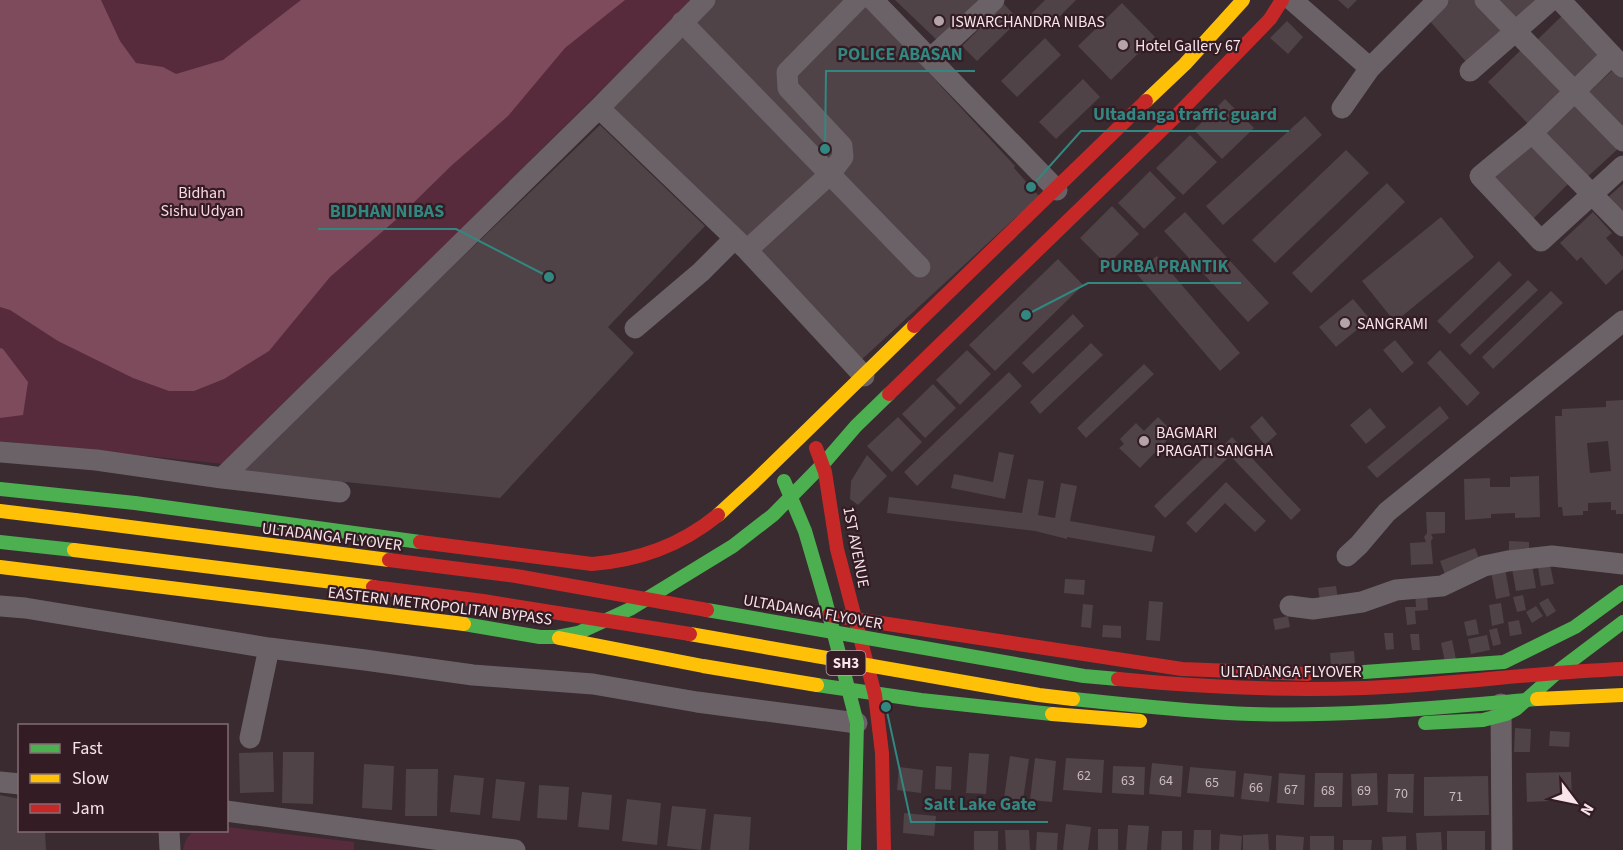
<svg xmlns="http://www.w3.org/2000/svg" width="1623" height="850" viewBox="0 0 1623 850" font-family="'Source Sans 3',sans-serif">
  <rect width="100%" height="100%" fill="#392b30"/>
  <path fill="#572b3b" d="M0 0H692L224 464 0 441Z
    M227 827 354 842V850H183C185 841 187 835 196 830H226Z"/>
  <path fill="#7e4b5d" d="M0 0H101L120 41 136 63 163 67 176 74 223 60 301 0H625L565 48 508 116 451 166 398 218 330 277 269 351 224 379 194 391H169L133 378 58 341 10 310 0 307Z
    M0 348 3 349 28 382 23 415 0 418Z"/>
  <path fill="#4f4347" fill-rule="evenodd" d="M708 0H863L931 67 927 71 1015 166 1014 168 1039 196 859 362 607 103Z
    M895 0H983L940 43Z
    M1045 0H1076L1046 30 1031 14Z
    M1338 0H1357L1348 9Z
    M1447 0H1478L1506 31 1469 65 1427 18Z
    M1487 0H1545L1514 29Z
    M1122 3 1155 37 1111 80 1078 46Z
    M1004 4 1019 20 977 61 962 46Z
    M1568 10 1609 53 1576 85 1535 42Z
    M1287 21 1303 37 1288 54 1270 38Z
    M1045 38 1061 55 1017 97 1001 81Z
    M1523 48 1566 93 1531 127 1488 82Z
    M1618 65 1623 70V131L1588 93Z
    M1083 79 1100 97 1056 139 1039 122Z
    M1225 99 1254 128 1222 159 1194 130Z
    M1579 101 1620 147 1584 180 1543 134Z
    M1305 116 1322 135 1223 225 1206 206Z
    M600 125 705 226 608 327 634 353 500 498 240 471Z
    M1190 135 1217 162 1183 195 1156 168Z
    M1527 141 1569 183 1533 219 1491 177Z
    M1346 150 1369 173 1275 263 1252 240Z
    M1150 171 1176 198 1144 229 1118 203Z
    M1387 183 1405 202 1311 293 1292 273Z
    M1623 184V214L1607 198Z
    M1112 206 1139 234 1107 265 1080 238Z
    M1185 212 1269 303 1248 322 1164 231Z
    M1593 212 1612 233 1606 238 1623 257V269L1606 285 1581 257 1577 261 1560 243Z
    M1441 217 1474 257 1395 322 1362 281Z
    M1157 256 1240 353 1220 371 1136 273Z
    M1058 259 1083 285 995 371 969 345Z
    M1499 261 1512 275 1450 334 1437 321Z
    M1528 280 1538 290 1470 355 1460 345Z
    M1551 291 1563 303 1493 369 1482 357Z
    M1353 299 1370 319 1336 347 1319 327Z
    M1073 314 1084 326 1033 374 1022 363Z
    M1395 340 1414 363 1402 373 1383 350Z
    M1091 343 1103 355 1040 414 1030 402Z
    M967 350 991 374 960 405 936 380Z
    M1440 350 1480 393 1467 406 1427 363Z
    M1144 364 1154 374 1086 438 1077 428Z
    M1009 372 1022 386 917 486 904 472Z
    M933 384 956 408 925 438 902 414Z
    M1623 400V514H1616V510H1611V502L1588 503V511H1583V515L1563 516 1562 507H1558L1555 416H1562V409L1606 407V401ZM1608 441 1611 471 1590 473 1587 443Z
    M1440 406 1449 418 1377 478 1367 467Z
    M1370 408 1386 427 1366 444 1350 425Z
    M1262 416 1277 434 1265 445 1250 427Z
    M898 417 922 442 892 472 867 446Z
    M1158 417 1174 433 1140 468 1119 448 1124 444 1120 439 1136 423 1144 431Z
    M1232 437 1301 510 1291 520 1222 447Z
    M1217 445 1229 457 1165 518 1154 506Z
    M999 452 1014 455 1005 499 951 488 954 474 993 482Z
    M867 455 887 476 858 505 850 499 851 481Z
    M1539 476 1540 517 1515 518V513L1491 514V518L1465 520 1464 479 1490 478V487H1510V477Z
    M1028 479 1044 481 1038 515 1055 518 1061 483 1077 486 1070 521 1155 536 1152 552 1067 537V539L1035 531 887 513 889 497 1022 513Z
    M1226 482 1266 521 1255 532 1225 503 1196 533 1186 523Z
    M1426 512H1445V533L1431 534 1433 538 1431 541 1433 564 1411 565 1410 543 1426 542 1424 537 1427 533Z
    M1509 541 1529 542V558L1509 557Z
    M1475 548 1482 566 1447 580 1440 561Z
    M1531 559 1536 588 1516 591 1511 563Z
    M1549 559 1554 584 1541 586 1537 561Z
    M1504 563 1510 596 1496 599 1490 566Z
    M1065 579 1085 580 1084 595 1064 593Z
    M1336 586 1338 599 1320 601 1318 588Z
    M1427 593 1428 610 1415 611 1416 624 1407 625 1405 607H1416L1415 594Z
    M1523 595 1526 610 1517 612 1513 597Z
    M1548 598 1556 611 1547 617 1539 603Z
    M1149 601 1163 602 1160 641 1146 640Z
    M1501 603 1504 623 1492 626 1489 605Z
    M1083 604 1093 605 1091 628 1081 627Z
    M1536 606 1543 616 1532 623 1526 612Z
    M1288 616 1290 627 1275 630 1273 619Z
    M1476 619 1479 634 1467 636 1464 622Z
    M1519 620 1522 634 1510 636 1508 622Z
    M1103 625 1121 626V638L1102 637Z
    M1497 628 1501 644 1493 646 1489 630Z
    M1384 633H1393L1394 649 1386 650Z
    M1410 634H1419L1420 650H1412Z
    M1487 635 1490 650 1471 654 1468 639Z
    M1452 640 1456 659 1445 662 1441 643Z
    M1354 651 1355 663 1331 666 1330 653Z
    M1515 728 1531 729 1530 752H1514Z
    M1550 731 1570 732 1569 747 1549 746Z
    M273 752 274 792 240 793 239 753Z
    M283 752H314L313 804 282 803Z
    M969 753 989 754 986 794 966 793Z
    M1010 756 1029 759 1023 800 1004 798Z
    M1035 758 1056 761 1052 802 1030 800Z
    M1066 758 1104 760 1102 793 1063 790Z
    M1152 763 1183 766 1181 797 1149 794Z
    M364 764 394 766 392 810 362 808Z
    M936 766 952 767 951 790 935 789Z
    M1113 766 1145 767 1144 795 1112 793Z
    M899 767 923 770 921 793 897 790Z
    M1190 767 1236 771 1234 797 1187 793Z
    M406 769H438L437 816H405Z
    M1571 772 1572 800 1527 802 1526 773Z
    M1244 773 1272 776 1269 802 1241 799Z
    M1279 773 1305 775 1304 805 1277 803Z
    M1315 773H1343L1342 807H1314Z
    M1377 773 1378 805 1352 806 1351 774Z
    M1388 774H1414L1413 813 1387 812Z
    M454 775 484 778 480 815 450 812Z
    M1488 776 1489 815 1424 816V777Z
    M496 779 525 782 520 821 492 818Z
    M539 785 569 787 567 820 537 818Z
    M582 792 612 795 609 830 578 827Z
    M0 795 20 799V830H45L46 850H0Z
    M627 799 661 803 657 845 622 841Z
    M672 806 706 809 701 850 667 846Z
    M904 813 936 816 934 836 903 833Z
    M714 814 751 817 749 850H710Z
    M1066 824 1091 827 1088 850H1063Z
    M1128 825 1149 826 1147 850H1126Z
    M1098 829H1118V850H1098Z
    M1005 830H1029L1030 850H1006Z
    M1194 830H1211V850H1193Z
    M974 831H998V850H974Z
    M1162 831H1182V850H1161Z
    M1447 831H1485V850H1447Z
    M1037 832 1058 833 1057 850H1036Z
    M1441 832 1442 850H1417L1416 833Z
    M1220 834 1242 836 1241 850H1219Z
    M1268 834 1269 850H1243V835Z
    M1276 835 1304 837 1303 850H1276Z
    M1310 836H1334V850H1310Z
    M1406 836V850H1383L1382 837Z
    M1343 840H1372L1371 850H1343Z"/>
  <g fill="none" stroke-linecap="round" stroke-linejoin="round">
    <path stroke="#6a6266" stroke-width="21" d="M873 0 1057 190
      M1292 0 1370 68
      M1485 0 1623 141
      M1560 0 1623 67
      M682 22 920 267
      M1612 55 1532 133 1480 176 1541 241 1623 166
      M930 59 994 0
      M1470 71 1551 0
      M599 108 747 250 864 376
      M1342 108 1370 68 1438 0
      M1532 133 1623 226
      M747 250 829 175 843 157 842 146 788 88 787 72 858 0
      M635 328 701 272 734 239
      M0 452 96 460 222 478 599 108 705 0
      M222 478 340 492
      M1347 556 1359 545 1387 512 1623 321
      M0 606 25 608 269 648 365 660 473 675 593 684 697 702 857 723
      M1290 606 1313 609 1362 602 1396 590 1442 586 1484 566 1508 561 1552 556 1623 564
      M1501 704 1502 850
      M250 738 269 648
      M0 782 20 784
      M226 811 515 850
      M169 830 170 850"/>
    <path stroke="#4caf50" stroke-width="14" d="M784 481 805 531 825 599 857 723 854 850
      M0 489 135 503 420 542
      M0 542 74 550
      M464 624 540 637H557L578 633 630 609 733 546 773 515 824 463 856 426 889 394
      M1364 672 1504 662 1575 627 1623 592
      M817 685 921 700 1052 714
      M1425 723 1483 720 1506 714 1516 709 1562 668 1623 622"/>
    <path stroke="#ffc107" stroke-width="14" d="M1146 101 1185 64 1243 0
      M0 511 75 520
      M718 515 754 482 914 326
      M0 567 464 624
      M559 638 703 666 817 685
      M1052 714 1140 721"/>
    <path stroke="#c62828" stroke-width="14" d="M914 326 1146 101
      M889 394 1175 117 1270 19 1282 0
      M816 448 825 472 837 549 875 695 882 753 884 850
      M420 542 592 564C639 560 680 546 718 515
      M829 615 1182 669 1307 674"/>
    <path stroke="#4caf50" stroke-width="14" d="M707 610 1084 676 1118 679
      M1073 699C1132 705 1191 712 1251 714 1346 717 1442 707 1537 699"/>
    <path stroke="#ffc107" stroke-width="14" d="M75 520 389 560
      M74 550 373 587
      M690 634 1039 695 1073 699
      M1537 699 1623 695"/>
    <path stroke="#c62828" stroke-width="14" d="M389 560 516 576 707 610
      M373 587 483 601 690 634
      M1118 679C1200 687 1282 691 1364 688 1451 685 1536 672 1623 669"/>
  </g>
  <g fill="#b4a4a9" stroke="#341c24" stroke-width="2">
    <circle cx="939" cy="21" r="6"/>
    <circle cx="1123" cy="45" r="6"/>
    <circle cx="1345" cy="323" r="6"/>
    <circle cx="1144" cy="441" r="6"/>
  </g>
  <g text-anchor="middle" stroke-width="4.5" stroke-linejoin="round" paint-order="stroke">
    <g font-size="14" fill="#cdbcc1">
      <text x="1084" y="780">62</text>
      <text x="1128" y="785">63</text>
      <text x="1166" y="785">64</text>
      <text x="1212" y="787">65</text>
      <text x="1256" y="792">66</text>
      <text x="1291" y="794">67</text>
      <text x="1328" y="795">68</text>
      <text x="1364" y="795">69</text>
      <text x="1401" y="798">70</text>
      <text x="1456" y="801">71</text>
    </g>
    <rect fill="#341c24" stroke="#bca9af" stroke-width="1.5" x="826.5" y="651" width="39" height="24" rx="4.5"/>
    <g font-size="15" font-weight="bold" fill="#f7e5ea">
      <text x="846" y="668">SH3</text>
    </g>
    <g font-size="16" fill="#f7e5ea" stroke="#341c24" text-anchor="start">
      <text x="951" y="27">ISWARCHANDRA NIBAS</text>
      <text x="1135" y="51">Hotel Gallery 67</text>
      <text x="1357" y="329">SANGRAMI</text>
      <text x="1156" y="438">BAGMARI<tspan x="1156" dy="18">PRAGATI SANGHA</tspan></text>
    </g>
    <g font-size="16" fill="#fcd7e2" stroke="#341c24">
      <text x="202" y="198">Bidhan<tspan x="202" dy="18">Sishu Udyan</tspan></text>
    </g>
    <g font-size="16" fill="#f7e5ea" stroke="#341c24">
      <text transform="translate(332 536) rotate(7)" y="6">ULTADANGA FLYOVER</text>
      <text transform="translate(857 547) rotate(79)" y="6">1ST AVENUE</text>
      <text transform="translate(440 605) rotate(7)" y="6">EASTERN METROPOLITAN BYPASS</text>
      <text transform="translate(813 611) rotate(10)" y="6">ULTADANGA FLYOVER</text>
      <text x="1291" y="677">ULTADANGA FLYOVER</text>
    </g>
  </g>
  <path fill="none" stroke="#328781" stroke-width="2" d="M825 149L826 71H975M1031 187L1081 131H1289M549 277L456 229H318M1026 315L1088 283H1241M886 707L911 822H1048"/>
  <g fill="#328781" stroke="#341c24" stroke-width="2">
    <circle cx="825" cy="149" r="6"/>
    <circle cx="1031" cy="187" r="6"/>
    <circle cx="549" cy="277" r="6"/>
    <circle cx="1026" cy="315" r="6"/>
    <circle cx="886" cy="707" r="6"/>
  </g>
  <g font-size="18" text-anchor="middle" font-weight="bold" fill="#328781" stroke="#341c24" stroke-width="4.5" stroke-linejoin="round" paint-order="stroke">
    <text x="900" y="60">POLICE ABASAN</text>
    <text x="1185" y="120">Ultadanga traffic guard</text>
    <text x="387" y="217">BIDHAN NIBAS</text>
    <text x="1164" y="272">PURBA PRANTIK</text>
    <text x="980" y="810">Salt Lake Gate</text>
  </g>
  <rect x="18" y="724" width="210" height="108" fill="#341c24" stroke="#826c73" stroke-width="1.5"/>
  <rect x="30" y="744" width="30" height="9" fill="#4caf50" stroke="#826c73" stroke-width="1.5"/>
  <text x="72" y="754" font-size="18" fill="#f7e5ea">Fast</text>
  <rect x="30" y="774" width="30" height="9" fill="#ffc107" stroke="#826c73" stroke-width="1.5"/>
  <text x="72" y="784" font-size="18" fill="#f7e5ea">Slow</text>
  <rect x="30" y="804" width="30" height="9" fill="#c62828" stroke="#826c73" stroke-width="1.5"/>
  <text x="72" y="814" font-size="18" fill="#f7e5ea">Jam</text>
  <g transform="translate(1575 802) rotate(122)" stroke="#341c24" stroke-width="4.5" paint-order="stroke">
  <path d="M0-4.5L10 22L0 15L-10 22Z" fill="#f7e5ea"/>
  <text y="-9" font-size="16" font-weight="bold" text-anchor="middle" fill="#f7e5ea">N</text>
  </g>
</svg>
